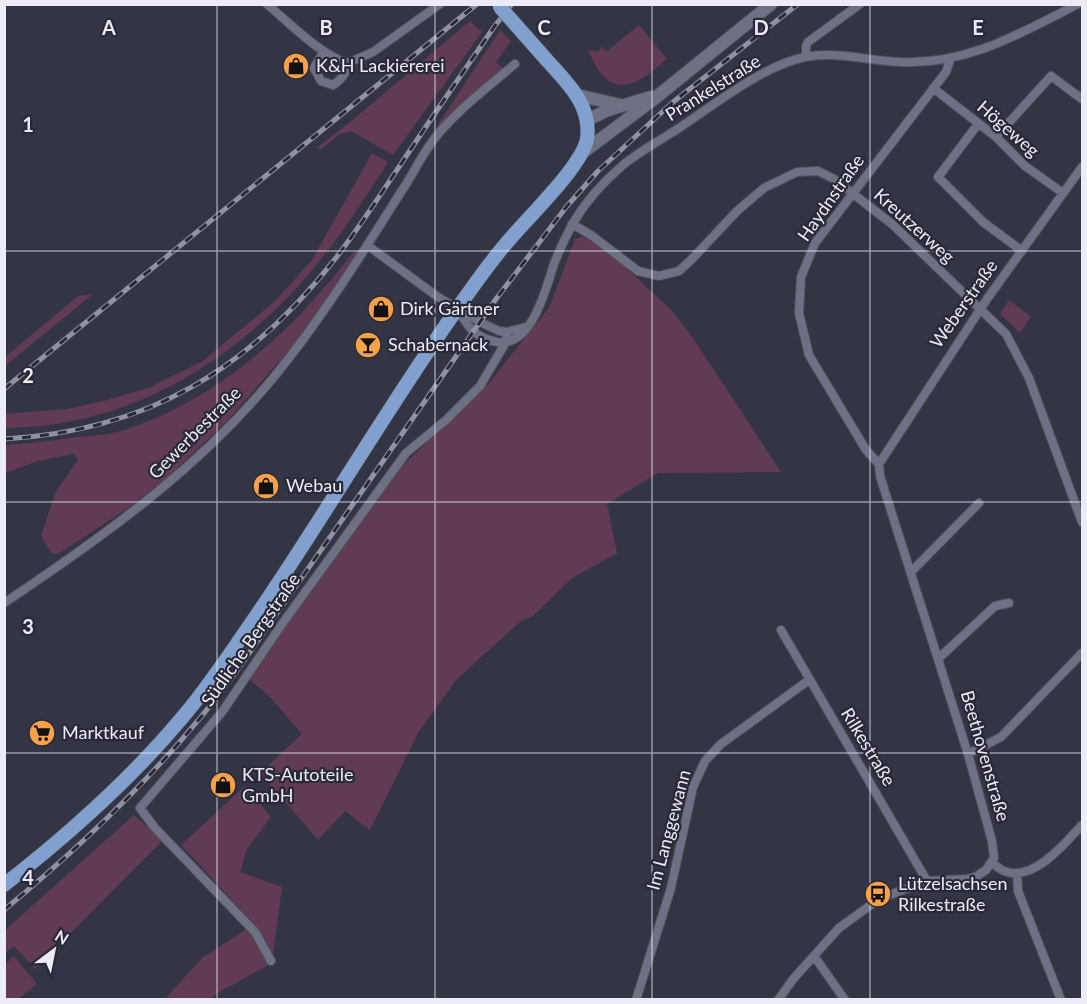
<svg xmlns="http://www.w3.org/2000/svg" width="1087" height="1004" viewBox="0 0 1087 1004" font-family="Lato,sans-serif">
  <rect width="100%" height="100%" fill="#333444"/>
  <path fill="#613a56" d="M470 21 482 32 393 155 351 131 340 134 321 149 316 148 349 123Z
    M639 25 667 59C652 71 630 94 609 81 599 75 593 60 588 50L597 51 602 47 606 52Z
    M500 30 511 41 496 62 503 68 428 140Z
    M372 153 388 162C366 197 344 231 318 263 240 359 130 428 5 428V414L67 409 107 400 148 388 203 361 275 301 312 260Z
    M588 235 622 264 672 311 691 335 781 472 658 473 607 504 617 553 571 579 533 616 521 621 457 679 418 733 370 830 345 811 318 840 260 773 302 734 270 697 248 678 401 467 488 384 549 308 575 239Z
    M355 250 358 253 305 332 227 421 167 478 127 509 58 554H52L41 536 56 491 78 460 74 454 38 461 5 473V445C29 444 53 440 77 437 90 436 105 435 117 432 217 402 293 331 355 250Z
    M93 294 5 366V357L78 296Z
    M1009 300 1031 317 1020 333 1000 314Z
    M245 786 271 817 247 849 240 872 282 887 272 963 216 994 210 999 164 1000 202 958 254 924 181 845Z
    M134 815 163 840 35 969 14 946 5 953 4 931Z
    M14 956 37 984 18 999H5V964Z"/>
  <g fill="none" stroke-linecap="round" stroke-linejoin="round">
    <defs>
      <path id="street" d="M267 4C288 22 323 57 348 63L373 52 440 4
        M324 51 314 68 321 81 333 85C342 79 346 74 348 63
        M806 56V46L808 42 860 4
        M933 88 996 137 1025 166 1063 193
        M978 124 938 177 983 222 1022 251
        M996 137 1051 76 1082 99
        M572 224 591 235 638 271 659 276 679 271 693 258 737 211 764 188 797 172 818 171 834 179 892 224 1006 334 1029 378 1082 522
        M367 245 438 297 480 322 499 331 507 332 526 327
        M457 309C468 327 475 338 497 342 532 348 546 288 554 264 559 251 566 236 573 223 586 201 603 182 623 165 640 151 661 140 679 128 714 105 764 65 805 57 836 51 869 61 900 62 968 65 1019 34 1078 4
        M879 464 866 450 809 355 799 313 801 277 815 243 946 72 950 60
        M879 464 987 299 1082 167
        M911 572 979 503
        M4 603C109 533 212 459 289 358 330 305 365 249 401 192 412 176 420 158 432 142 451 115 489 86 515 64
        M781 630 927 881
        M939 658 995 606 1009 603
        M968 754 1001 737 1082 653
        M992 863C996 866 1000 869 1004 871 1033 883 1065 843 1082 825
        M1017 873 1018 891 1061 1000
        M814 956 845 1000
        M271 961 255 932 155 828 140 808 222 712 282 624 406 453 446 420 480 386 506 342 507 332
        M636 1000 671 888 693 787 705 761 721 744 809 680
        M778 1000 794 978 839 928 879 899 927 881 968 879 977 876 986 870 994 858 992 841 968 754 880 476 879 464"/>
      <path id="secondary" d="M577 95 620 105
        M587 120 608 110 651 97
        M581 154 654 99 771 4"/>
      <path id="primary" d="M4 885C68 835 129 781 181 719 207 689 229 655 252 622 323 519 385 411 457 309 472 288 487 266 504 246 524 221 582 167 587 139 592 104 566 82 545 58"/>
    </defs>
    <use href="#street" stroke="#50515f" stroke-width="10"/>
    <use href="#secondary" stroke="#50515f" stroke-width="14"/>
    <use href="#primary" stroke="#50515f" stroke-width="15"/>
    <use href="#street" stroke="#6e7083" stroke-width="8"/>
    <use href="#secondary" stroke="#6e7083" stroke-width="12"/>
    <use href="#primary" stroke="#81a0cd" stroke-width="14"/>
    <defs>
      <path id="rail" d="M4 389 477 4
        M4 439C147 431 248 370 335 259 360 227 382 192 405 158 434 114 464 71 494 27L512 4
        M4 910C90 839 170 762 236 672L496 299 567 206 598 171 673 102 798 4"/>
    </defs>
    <use href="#rail" stroke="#9192a0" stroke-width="5"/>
    <use href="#rail" stroke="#292939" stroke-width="3" stroke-dasharray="9" stroke-linecap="butt"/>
    <defs>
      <path id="primary-bridge" d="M500 7 545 58"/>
    </defs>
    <use href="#primary-bridge" stroke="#50515f" stroke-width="15" stroke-linecap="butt"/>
    <use href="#primary-bridge" stroke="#81a0cd" stroke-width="14"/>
  </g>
  <path fill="none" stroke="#ebecf7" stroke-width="1.5" stroke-opacity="0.55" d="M217 4V1000M435 4V1000M652 4V1000M870 4V1000M4 251H1082M4 502H1082M4 753H1082"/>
  <defs>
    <symbol id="shop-disc" viewBox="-11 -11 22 22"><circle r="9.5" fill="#f7a149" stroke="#292939"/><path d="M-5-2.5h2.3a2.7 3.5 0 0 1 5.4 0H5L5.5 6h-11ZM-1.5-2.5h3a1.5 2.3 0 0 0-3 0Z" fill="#111"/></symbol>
    <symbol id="bar-disc" viewBox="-11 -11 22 22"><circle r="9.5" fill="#f7a149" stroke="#292939"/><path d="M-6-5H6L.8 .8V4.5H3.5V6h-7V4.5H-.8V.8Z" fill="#111"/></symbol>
    <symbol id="supermarket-disc" viewBox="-11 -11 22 22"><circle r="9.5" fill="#f7a149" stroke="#292939"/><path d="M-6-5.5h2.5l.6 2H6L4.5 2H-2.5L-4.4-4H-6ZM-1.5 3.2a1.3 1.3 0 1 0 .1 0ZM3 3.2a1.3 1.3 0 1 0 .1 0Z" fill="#111"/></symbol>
    <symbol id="bus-disc" viewBox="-11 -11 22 22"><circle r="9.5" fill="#f7a149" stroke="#292939"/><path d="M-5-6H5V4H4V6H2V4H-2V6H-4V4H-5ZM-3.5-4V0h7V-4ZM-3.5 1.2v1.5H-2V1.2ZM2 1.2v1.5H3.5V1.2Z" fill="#111"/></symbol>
  </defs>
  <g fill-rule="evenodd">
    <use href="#shop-disc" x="281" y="51" width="30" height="30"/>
    <use href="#shop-disc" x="366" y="294" width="30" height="30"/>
    <use href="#bar-disc" x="353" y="330" width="30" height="30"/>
    <use href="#shop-disc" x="251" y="471" width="30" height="30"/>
    <use href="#supermarket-disc" x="27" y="718" width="30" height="30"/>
    <use href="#shop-disc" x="208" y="770" width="30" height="30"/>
    <use href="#bus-disc" x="863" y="879" width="30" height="30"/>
  </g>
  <g text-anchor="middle" stroke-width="4.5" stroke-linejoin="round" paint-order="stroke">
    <g font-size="18" fill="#ebecf7" stroke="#292939" text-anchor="start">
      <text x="316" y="72">K&amp;H Lackiererei</text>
      <text x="400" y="315">Dirk Gärtner</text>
      <text x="388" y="351">Schabernack</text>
      <text x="286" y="492">Webau</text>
      <text x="62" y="739">Marktkauf</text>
      <text x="242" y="781">KTS-Autoteile<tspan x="242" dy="21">GmbH</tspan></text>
      <text x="898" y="890">Lützelsachsen<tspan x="898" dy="21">Rilkestraße</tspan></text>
    </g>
    <g font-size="18" fill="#ebecf7" stroke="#292939">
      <text transform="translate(713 88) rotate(-32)" y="6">Prankelstraße</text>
      <text transform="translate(1008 129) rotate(41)" y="6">Högeweg</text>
      <text transform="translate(831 198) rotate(-55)" y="6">Haydnstraße</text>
      <text transform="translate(914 226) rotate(42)" y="6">Kreutzerweg</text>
      <text transform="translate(964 304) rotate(-55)" y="6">Weberstraße</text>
      <text transform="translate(195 433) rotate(-45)" y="6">Gewerbestraße</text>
      <text transform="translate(251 640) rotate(-55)" y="6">Südliche Bergstraße</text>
      <text transform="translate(868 747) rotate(59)" y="6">Rilkestraße</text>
      <text transform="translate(985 756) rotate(74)" y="6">Beethovenstraße</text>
      <text transform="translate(669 830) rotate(-75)" y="6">Im Langgewann</text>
    </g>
  </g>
  <g font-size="20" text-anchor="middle" font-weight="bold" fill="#ebecf7" stroke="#292939" stroke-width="4.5" stroke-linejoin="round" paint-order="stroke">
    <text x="109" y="35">A</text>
    <text x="326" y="35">B</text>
    <text x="544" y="35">C</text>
    <text x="761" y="35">D</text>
    <text x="978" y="35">E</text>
    <text x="28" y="132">1</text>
    <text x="28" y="383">2</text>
    <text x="28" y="634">3</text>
    <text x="28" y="885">4</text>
  </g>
  <rect width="1087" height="1004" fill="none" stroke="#ebecf7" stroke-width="12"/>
  <g transform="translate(54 950) rotate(32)" stroke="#292939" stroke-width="4.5" paint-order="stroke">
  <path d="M0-4.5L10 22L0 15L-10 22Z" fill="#ebecf7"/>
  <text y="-9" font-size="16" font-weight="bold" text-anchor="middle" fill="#ebecf7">N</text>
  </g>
</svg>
